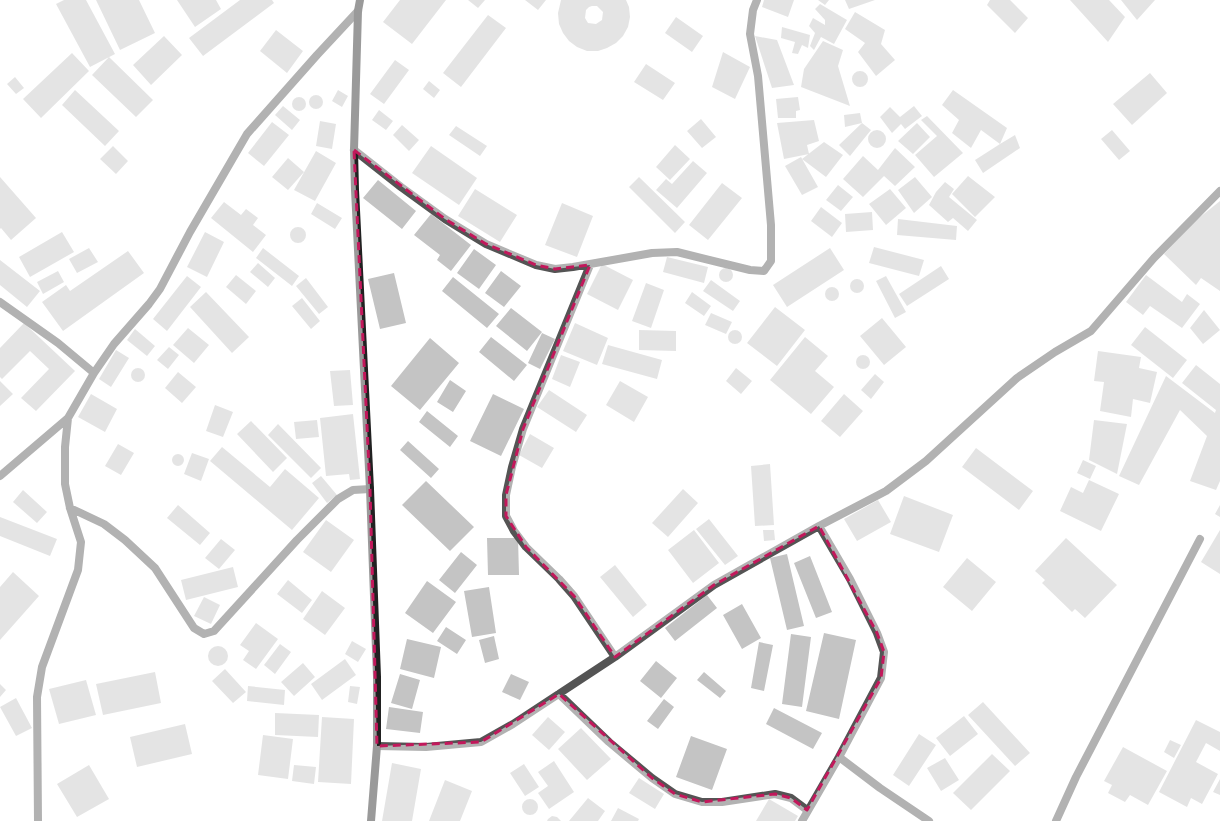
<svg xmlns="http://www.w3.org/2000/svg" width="1220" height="821" viewBox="0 0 1220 821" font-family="'Fira Sans',sans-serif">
  <rect width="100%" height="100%" fill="#fff"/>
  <path fill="#c4c4c4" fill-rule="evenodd" d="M64 0H86L115 54 90 67 56 4Z
    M96 0H139L155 33 120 50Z
    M177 0H216L221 9 195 27Z
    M240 0H272L274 3 203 56 189 38Z
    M400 0H446L412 44 383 22Z
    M468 0H485L478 8Z
    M525 0H546L538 10Z
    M561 0H626L629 7 630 17 628 27 623 36 616 43 607 48 598 51H587L577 47 569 41 563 33 559 24 558 13ZM592 6H597L603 12 602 20 596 24 588 23 585 18 586 10 589 7Z
    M764 0H794L788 17 762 7Z
    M818 0H829L825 5Z
    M845 0H875L849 9Z
    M990 0H1010L1028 18 1015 33 987 5Z
    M1070 0H1109L1125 17 1108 42Z
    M1121 0H1155L1137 20Z
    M820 4 847 20 834 44 821 37 814 50 810 46 815 33 809 26 813 18 825 25V20L815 9Z
    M855 12 885 30 881 44 895 60 876 76 858 52 865 43 845 29Z
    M488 15 506 28 461 87 443 73Z
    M676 17 703 36 692 52 665 33Z
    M782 27 810 35 808 48 802 45 798 54 792 53 795 42 781 38Z
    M276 30 303 51 287 73 260 51Z
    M164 36 182 55 151 85 133 65Z
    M755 36 777 40 794 85 772 88Z
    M823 41 843 50 838 66 850 106 801 87 804 69Z
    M723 52 750 67 735 99 712 87Z
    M72 53 89 71 41 118 23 99Z
    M109 57 153 100 136 117 92 75Z
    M395 60 409 70 384 104 370 94Z
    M646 64 675 83 663 100 634 82Z
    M852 79a8 8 0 1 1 16 0a8 8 0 1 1-16 0Z
    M1150 73 1167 93 1132 125 1113 104Z
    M15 77 24 88 16 94 7 84Z
    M429 81 440 90 434 98 423 89Z
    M75 90 119 131 105 146 62 105Z
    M338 90 348 96 342 107 332 101Z
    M953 90 1007 128 1000 144 1015 135 1020 148 983 173 975 160 1000 144 981 130 971 148 952 133 959 120 942 105Z
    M309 102a7 7 0 1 1 14 0a7 7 0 1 1-14 0Z
    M798 97 800 110 796 111V118H778L776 99Z
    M292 104a7 7 0 1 1 14 0a7 7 0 1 1-14 0Z
    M283 106 300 120 292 130 275 115Z
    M914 106 922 116 905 129 901 124 892 133 880 117 890 107 900 117Z
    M379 110 393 121 386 130 372 120Z
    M860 113 862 123 845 127 844 115Z
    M927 116 963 153 934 177 915 155 937 136 921 120Z
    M701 119 716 137 702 148 687 131Z
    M814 120 819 141 807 145 809 154 784 159 777 123Z
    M320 121 336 124 332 149 316 146Z
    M272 122 289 135 264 166 248 153Z
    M862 123 871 130 850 156 839 145Z
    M917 123 930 137 913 154 898 141Z
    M402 125 419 140 409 151 393 135Z
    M456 126 487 146 480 156 449 135Z
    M1112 130 1130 151 1119 160 1101 139Z
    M868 139a9 9 0 1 1 18 0a9 9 0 1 1-18 0Z
    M824 142 843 155 826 177 802 159Z
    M675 145 690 159 670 180 656 167Z
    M113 146 128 161 116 174 100 159Z
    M431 146 477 178 459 205 412 173Z
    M895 148 915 167 895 186 884 176 863 197 843 179 863 156 878 170Z
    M316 151 336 163 315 201 294 190Z
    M801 157 818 187 802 195 785 166Z
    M288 158 304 172 288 190 272 177Z
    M693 161 707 173 677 208 656 190 666 179 672 184Z
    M968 176 995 197 975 217 952 194Z
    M0 177 36 218 11 240 1 228 0 229Z
    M639 177 685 222 675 233 629 187Z
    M915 177 932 197 914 213 898 190Z
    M378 180 416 211 402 229 363 198Z
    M945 182 954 189 949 197 977 220 968 231 953 218 948 222 929 205 936 192Z
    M722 183 742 198 708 240 689 225Z
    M838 185 853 197 841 211 826 200Z
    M475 189 517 215 500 242 458 216Z
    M890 189 906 208 886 225 869 204Z
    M1220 201V291L1201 278 1196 285 1164 254 1195 221Z
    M224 202 241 215 246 209 258 218 253 225 266 235 253 252 211 218Z
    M317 203 342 218 335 229 311 214Z
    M562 203 593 216 577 257 545 245Z
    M821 207 842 223 832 237 811 221Z
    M872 212 873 230 846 232 845 214Z
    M431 214 471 245 451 271 437 260 440 255 414 235Z
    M898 219 957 226 956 240 897 235Z
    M290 235a8 8 0 1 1 16 0a8 8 0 1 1-16 0Z
    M62 232 74 252 30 277 19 257Z
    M205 232 224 242 207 277 187 267Z
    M874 247 924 260 919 276 869 263Z
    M89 248 98 262 77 273 69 259Z
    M263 248 299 276 292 286 256 258Z
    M830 248 844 270 787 307 773 285Z
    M474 249 496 265 479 289 457 273Z
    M128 251 144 273 63 331 42 302 66 285 70 291Z
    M667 257 708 267 704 283 663 272Z
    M0 260 40 291 27 307 0 285Z
    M258 263 275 278 268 287 250 272Z
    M602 264 633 280 618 310 587 294Z
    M941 266 949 279 907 306 899 294Z
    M719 275a7 7 0 1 1 14 0a7 7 0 1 1-14 0Z
    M58 271 64 282 43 294 37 282Z
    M501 271 521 286 504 307 485 293Z
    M394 273 406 323 380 329 368 279Z
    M236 275 256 291 246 304 226 287Z
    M1146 275 1182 302 1187 294 1200 304 1182 328 1150 306 1143 315 1126 302Z
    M187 276 201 287 167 331 153 319Z
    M886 276 906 312 895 318 876 281Z
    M453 277 499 314 487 328 442 291Z
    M306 278 328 307 319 314 296 286Z
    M850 286a7 7 0 1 1 14 0a7 7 0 1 1-14 0Z
    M711 280 740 301 733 311 703 291Z
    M646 283 664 290 651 328 632 321Z
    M825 294a7 7 0 1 1 14 0a7 7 0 1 1-14 0Z
    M206 292 249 337 232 353 190 307Z
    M692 292 711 306 704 316 685 303Z
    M302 298 320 321 311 329 292 306Z
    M775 307 805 330 777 366 747 343Z
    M511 308 542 332 527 351 496 326Z
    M1204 310 1220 330 1203 344 1190 328Z
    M711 313 732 322 726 334 705 325Z
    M882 318 906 347 884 365 860 336Z
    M24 323 75 371 36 411 21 398 49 369 30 351 2 379 0 377V348Z
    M575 323 608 338 597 365 563 351Z
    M1145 327 1187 360 1173 378 1131 345Z
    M188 328 209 345 194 363 173 345Z
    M135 329 155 346 147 356 127 340Z
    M639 330 676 331V351L639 350Z
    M728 337a7 7 0 1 1 14 0a7 7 0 1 1-14 0Z
    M542 333 555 339 540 369 528 363Z
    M491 337 527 365 514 381 479 352Z
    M805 337 828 356 815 371 834 387 811 414 770 380Z
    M430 338 459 363 420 410 391 386Z
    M608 345 662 360 657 379 602 364Z
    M169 347 179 355 168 369 157 360Z
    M116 350 129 358 111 387 99 379Z
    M1098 351 1141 357 1139 368 1157 372 1150 403 1133 399 1131 417 1100 411 1104 382 1094 381Z
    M856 362a7 7 0 1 1 14 0a7 7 0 1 1-14 0Z
    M561 355 580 362 570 387 552 379Z
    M1196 365 1220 384V481L1216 490 1190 481 1207 436 1180 410 1139 485 1119 476 1166 376 1215 413 1216 410 1182 383Z
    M131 375a7 7 0 1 1 14 0a7 7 0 1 1-14 0Z
    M736 368 752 381 741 394 726 381Z
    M350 370 353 405 334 406 330 371Z
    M178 372 196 387 182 403 165 388Z
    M875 374 884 382 871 399 861 390Z
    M450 380 466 391 453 412 437 402Z
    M0 381 13 394 0 406Z
    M620 381 648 397 634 422 606 405Z
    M549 390 587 415 576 432 537 407Z
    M91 394 117 409 105 432 78 417Z
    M493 394 524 409 501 456 470 441Z
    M844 394 863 411 840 437 821 421Z
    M215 405 233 412 223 437 206 431Z
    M427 411 458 436 450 447 419 422Z
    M353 414 360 479 350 480 349 474 326 476 320 418Z
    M317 420 319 437 296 439 294 422Z
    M1094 420 1127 424 1117 474 1089 460Z
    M251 421 287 458 273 472 237 434Z
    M278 424 321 468 311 478 268 435Z
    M530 434 554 448 542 468 519 455Z
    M408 441 439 469 431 478 400 450Z
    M118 444 134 453 121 475 105 466Z
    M222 447 270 487 285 469 319 498 292 530 210 461Z
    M976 448 1033 491 1019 510 962 467Z
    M192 453 209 459 201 481 184 474Z
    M172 460a6 6 0 1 1 12 0a6 6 0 1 1-12 0Z
    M1083 460 1096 466 1090 479 1077 473Z
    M770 464 774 525 755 526 751 466Z
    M321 476 337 495 327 503 312 483Z
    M1089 480 1119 494 1101 531 1060 511 1071 487 1083 493Z
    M426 481 474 527 450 551 402 505Z
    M683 489 698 503 668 537 652 523Z
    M23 490 47 512 37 523 13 502Z
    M904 496 953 515 939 552 890 534Z
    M878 500 891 522 857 541 844 519Z
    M178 505 210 533 200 545 167 518Z
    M1220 505V517L1215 514Z
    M0 517 57 539 50 556 0 536Z
    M709 519 738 556 725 565 696 529Z
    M326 520 354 540 331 572 303 552Z
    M694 530 719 563 693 583 668 550Z
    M763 530H774L775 540 764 541Z
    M1220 530V574L1201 562Z
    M487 538H518L519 575H488Z
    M1066 538 1117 585 1085 618 1075 609 1072 612 1042 583 1045 580 1035 571Z
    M221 539 235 550 219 569 205 558Z
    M461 552 477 565 455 593 439 580Z
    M787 554 804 626 787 630 770 558Z
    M810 556 832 612 816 618 794 563Z
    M967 558 996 582 972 611 943 587Z
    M615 565 647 605 633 617 600 577Z
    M233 567 238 587 186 600 181 580Z
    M13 572 39 596 0 640V587Z
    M288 580 312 600 302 613 277 594Z
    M427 581 456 602 433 633 405 613Z
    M489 587 496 633 472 637 464 591Z
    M322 591 345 608 325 635 303 619Z
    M707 595 717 608 675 641 665 628Z
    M204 597 220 605 211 624 194 616Z
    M742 604 761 638 742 649 723 615Z
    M256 623 278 639 256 669 243 660 249 651 240 645Z
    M446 627 466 640 457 654 437 641Z
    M824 633 856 640 839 719 806 711Z
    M791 634 811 637 802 707 782 704Z
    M494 636 499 659 485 663 479 640Z
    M407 639 441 647 434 678 400 669Z
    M352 641 366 649 358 662 345 654Z
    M759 642 773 645 764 691 751 688Z
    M280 644 291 652 275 674 264 665Z
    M208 656a10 10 0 1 1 20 0a10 10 0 1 1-20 0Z
    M345 659 356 675 322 700 311 684Z
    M656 661 677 678 661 698 640 681Z
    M303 663 315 677 294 696 281 682Z
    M225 669 246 692 233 703 212 681Z
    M155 672 161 703 103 715 96 684Z
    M704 672 726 691 720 698 697 680Z
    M400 674 420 680 412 709 391 703Z
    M511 674 529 682 520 700 502 692Z
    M86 680 96 715 59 724 49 689Z
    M0 684 6 690 0 697Z
    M248 686 285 690 284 705 247 701Z
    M350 686 360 687 357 704 348 702Z
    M16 698 32 728 16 736 0 707Z
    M664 699 674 707 658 729 647 721Z
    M983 702 1030 753 1015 766 968 715Z
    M389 707 423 712 420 733 386 729Z
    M774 708 822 733 813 749 766 724Z
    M275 713 319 715 318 737 275 735Z
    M964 716 978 734 950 756 936 738Z
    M322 717 354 719 351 784 318 782Z
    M548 717 565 732 549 750 532 735Z
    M1196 720 1220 732V751L1206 743 1196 762 1218 774 1202 804 1191 798 1187 807 1159 792Z
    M185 724 192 754 137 767 130 737Z
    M581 728 611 759 587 780 558 749Z
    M919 734 936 745 909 786 893 775Z
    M263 735 293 739 288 779 258 775Z
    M691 736 727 749 712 790 676 777Z
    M1170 740 1181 745 1174 758 1164 752Z
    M1123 747 1167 771 1148 805 1130 795 1125 802 1108 793 1112 785 1104 781Z
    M992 754 1010 771 971 810 953 793Z
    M945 758 959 780 941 791 927 768Z
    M554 761 574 792 549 809 538 793 548 786 538 772Z
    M392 763 421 769 412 821H382Z
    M524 764 539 787 525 796 510 773Z
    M89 765 109 799 77 817 57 784Z
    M294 765 316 767 314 784 292 781Z
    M639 778 664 794 655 809 629 793Z
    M1220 779V795L1213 792Z
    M445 780 472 791 460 821H429Z
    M588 798 605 811 598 821H569Z
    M769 799 798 816 795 821H756Z
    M522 807a8 8 0 1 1 16 0a8 8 0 1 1-16 0Z
    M618 808 639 819 638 821H611Z
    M552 816 557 817 561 821H547L548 819Z"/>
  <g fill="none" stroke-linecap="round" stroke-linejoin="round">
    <path stroke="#545454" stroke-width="8" d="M354 150 401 187 445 219 486 244 536 265 555 269 573 267 652 253 677 252 750 270 764 271 771 261V225L758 76 750 34 753 10 757 0
      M590 265 523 429 512 467 506 495V516L514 531 526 547 559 579 574 596 615 657
      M0 302 58 343 94 373
      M0 476 68 418 94 373 114 344 149 304 160 289 190 232 247 134 317 55 358 11
      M70 508 104 524 125 540 155 568 194 628 204 634 214 631 297 540 338 499 353 490 370 489
      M559 694 609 742 652 778 675 794 702 802H722L775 794 791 798 807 810
      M377 746 426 747 481 742 513 724 615 657 714 585 819 526 886 491 926 461 1017 378 1055 352 1091 331 1154 258 1220 191
      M839 757 880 788 929 821
      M38 821 37 697 42 667 78 570 81 542 70 508 65 484V447L68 418
      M802 821 839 757 881 678 884 652 877 633 850 579 819 526
      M1056 821 1076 777 1200 539"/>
    <path stroke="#212121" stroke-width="8" d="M360 0 358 11 354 150 355 190 370 489 377 677V746L371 821"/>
  </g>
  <path d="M0 0H1220V821H0ZM354 150 445 219 486 244 536 265 555 269 590 265 523 429 506 495V516L526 547 574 596 615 657 714 585 819 526 877 633 884 652 881 678 807 810 791 798 775 794 702 802 675 794 652 778 559 694 481 742 377 746 370 489Z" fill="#fff" fill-opacity=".55" fill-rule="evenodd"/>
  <path fill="none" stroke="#c2185b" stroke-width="3" stroke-dasharray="8 5" stroke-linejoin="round" d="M354 150 445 219 486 244 536 265 555 269 590 265 523 429 506 495V516L526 547 574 596 615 657 714 585 819 526 877 633 884 652 881 678 807 810 791 798 775 794 702 802 675 794 652 778 559 694 481 742 377 746 370 489Z"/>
</svg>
